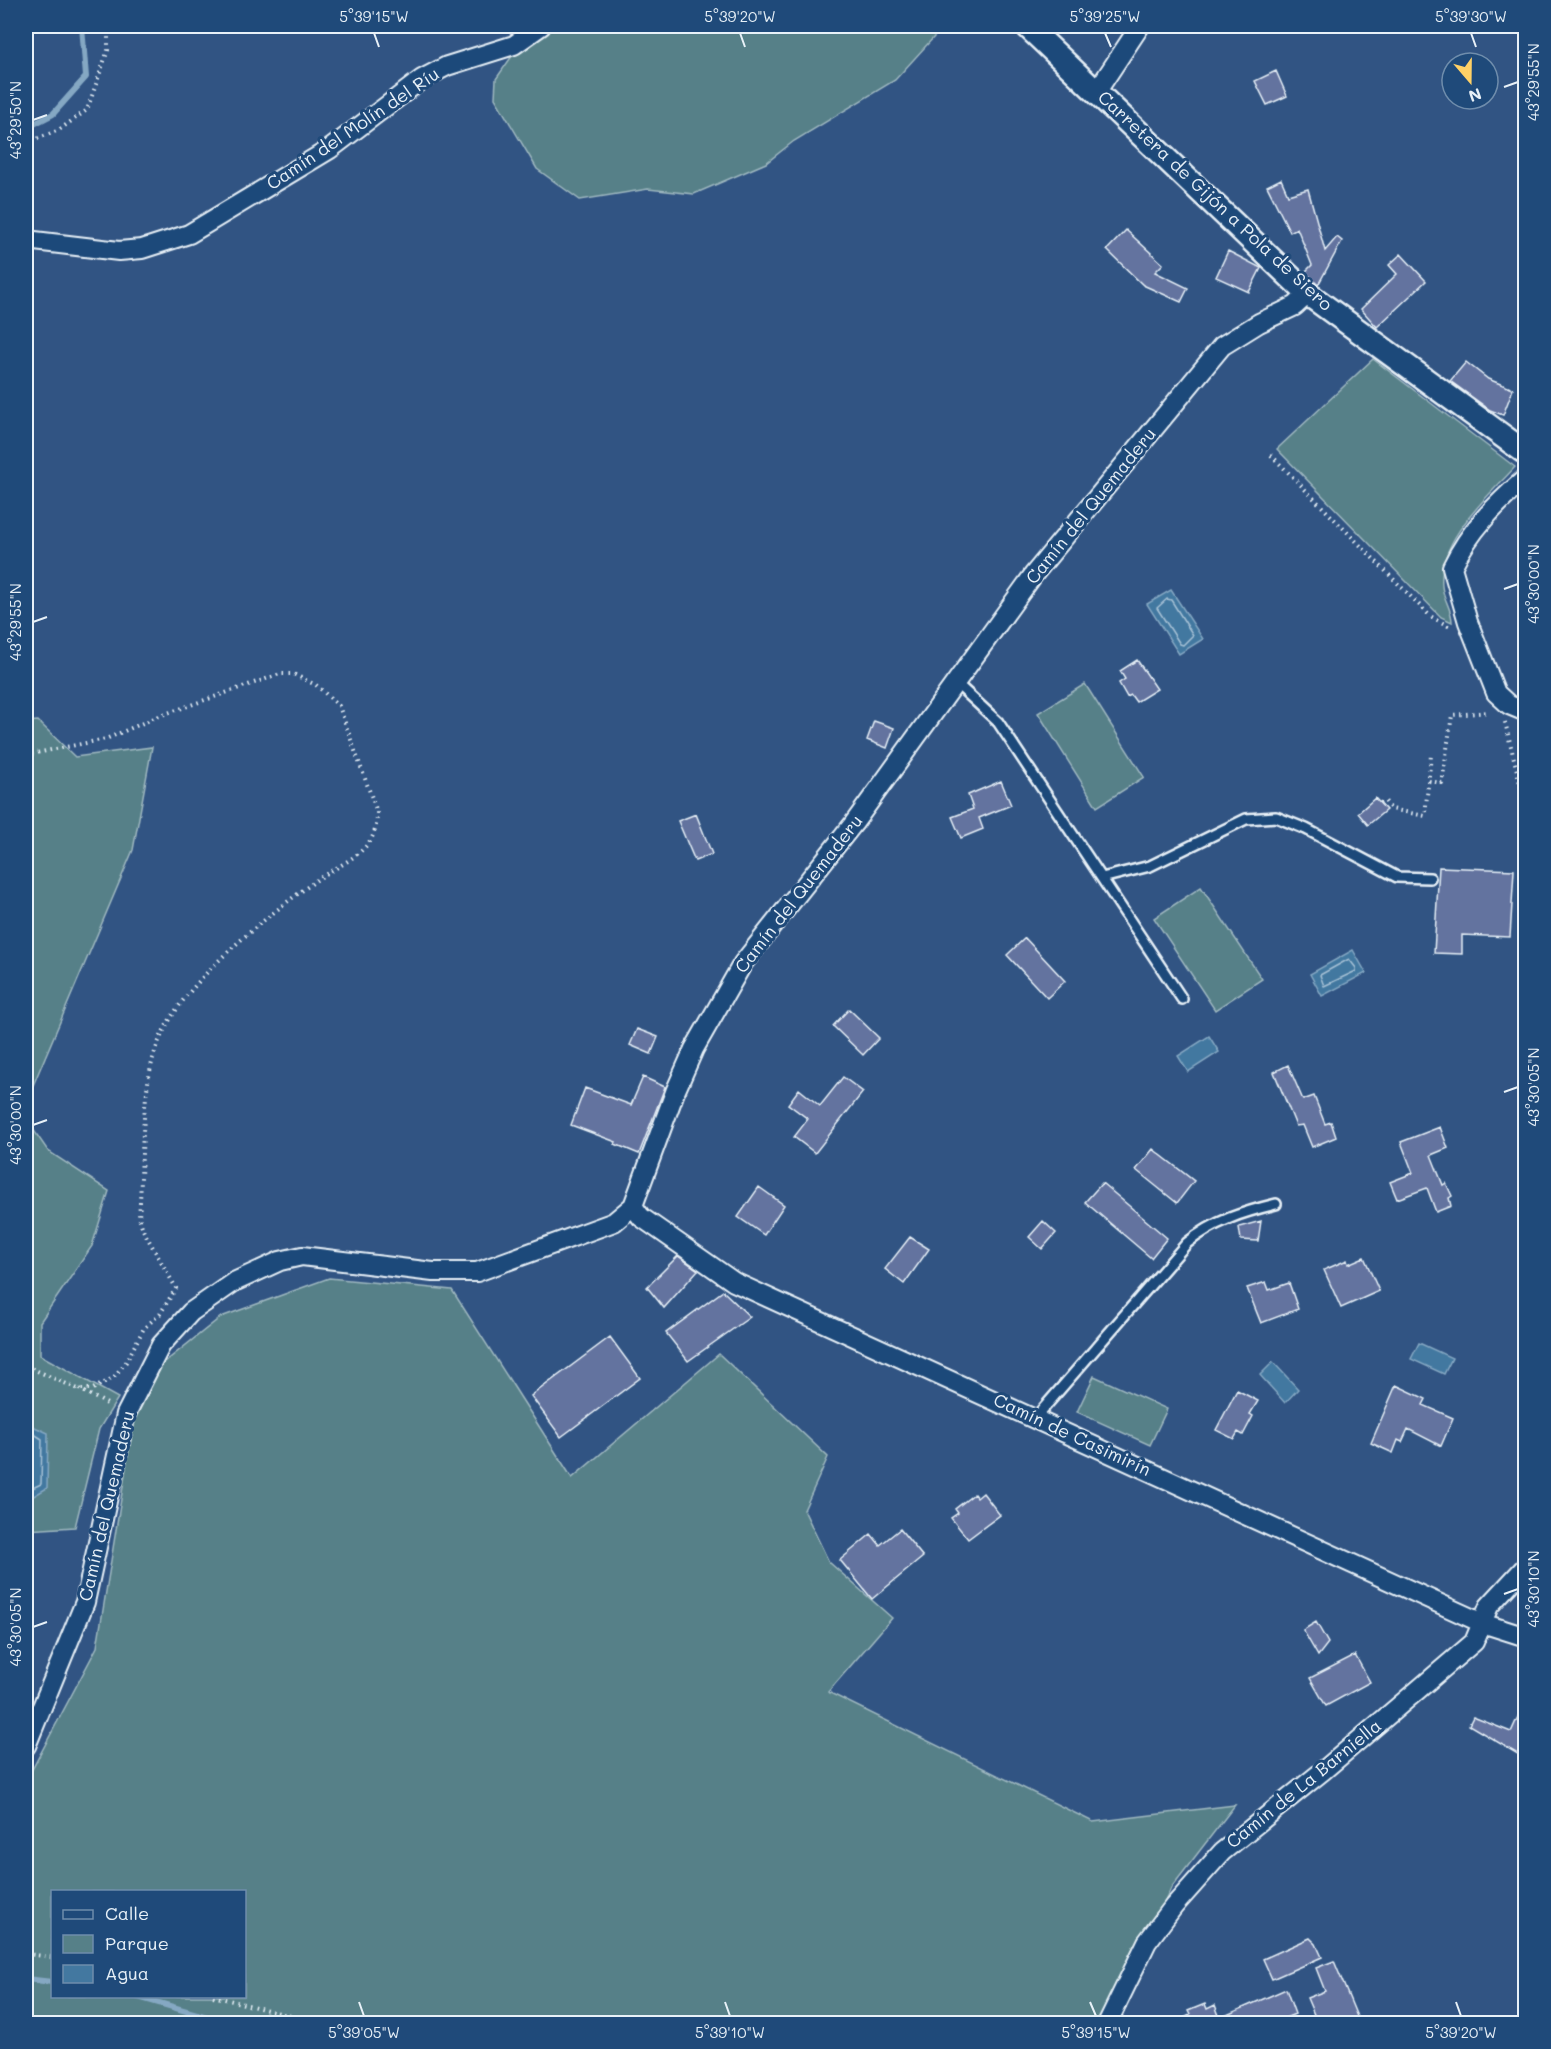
<svg xmlns="http://www.w3.org/2000/svg" width="1551" height="2049" viewBox="0 0 1551 2049" font-family="Mali,sans-serif">
  <rect width="100%" height="100%" fill="#315483"/>
  <filter id="ink" filterUnits="userSpaceOnUse"><feTurbulence type="fractalNoise" baseFrequency=".0167" numOctaves="2"/><feDisplacementMap in="SourceGraphic" scale="12" xChannelSelector="R" yChannelSelector="G"/><feConvolveMatrix kernelMatrix="1 2 1 2 8 2 1 2 1" color-interpolation-filters="sRGB"/></filter>
  <g filter="url(#ink)">
    <path fill="#568088" stroke="#9fb8c0" stroke-width="1.5" fill-rule="evenodd" d="M551 26H944L895 80 794 141 766 163 694 194 648 189 580 200 537 169 495 98 496 79 512 56Z
      M1373 359 1515 467C1486 499 1438 539 1442 586 1443 599 1452 609 1452 622L1441 617 1277 449Z
      M1085 684 1144 777 1097 807 1038 713Z
      M38 721 75 757 152 747 133 850 26 1102V722Z
      M1201 887 1262 979 1215 1010 1154 918Z
      M26 1119 48 1151 109 1191 92 1246 40 1322V1355L118 1398 99 1429 75 1527 26 1530Z
      M329 1278 452 1290 572 1478 719 1354 828 1457 804 1510 829 1562 892 1618 828 1692 1093 1822 1235 1805 1171 1888 1111 2023 26 2024V1781L97 1647 140 1382 221 1317ZM52 1892H244V1996H52Z
      M1094 1376 1167 1409 1150 1445 1077 1412Z"/>
    <path fill="#4378a0" stroke="#85a8c3" stroke-width="1.5" d="M1171 590 1203 639 1179 654 1147 604Z
      M1353 950 1366 973 1322 996 1310 974Z
      M1209 1036 1219 1052 1188 1072 1178 1056Z
      M1419 1343 1452 1358 1444 1374 1411 1359Z
      M1273 1362 1298 1389 1285 1403 1260 1375Z
      M26 1423 48 1433 47 1488 32 1497H26Z"/>
    <g fill="none" stroke-linecap="round" stroke-linejoin="round">
      <path stroke="#a6c1d5" stroke-width="1.5" d="M1167 599 1171 600 1193 635 1183 645 1180 644 1157 608Z
        M1349 959 1356 968V971L1324 986 1320 975Z
        M26 1429 42 1439 41 1484 26 1491"/>
      <path stroke="#85a8c3" stroke-width="6" d="M26 128 53 114 86 77 82 26
        M26 1979 52 1982
        M135 1996 231 2024"/>
    </g>
    <path fill="#64739f" stroke="#e8f1f8" stroke-width="1.5" d="M1276 71 1287 96 1267 105 1255 81Z
      M1281 179 1288 195 1308 189 1325 251 1337 237 1342 241 1318 285 1305 272 1312 265 1297 228 1290 232 1267 186Z
      M1126 230 1163 264 1155 272 1188 288 1181 302 1143 285 1107 250Z
      M1228 251 1261 268 1249 292 1216 277Z
      M1401 254 1426 281 1377 327 1361 309 1397 274 1389 265Z
      M1466 362 1488 379 1513 389 1503 415 1490 410 1450 381Z
      M1137 660 1157 689 1136 702 1131 695 1127 697 1119 683 1125 679 1120 671Z
      M874 721 894 728 887 748 867 740Z
      M1001 781 1011 805 979 818 983 829 961 838 952 817 973 809 968 795Z
      M1375 798 1386 810 1368 825 1358 813Z
      M696 814 712 854 695 861 678 821Z
      M1439 867 1514 870 1510 937 1462 935V954L1434 953Z
      M1025 938 1065 981 1047 998 1007 955Z
      M849 1009 879 1038 863 1055 833 1026Z
      M637 1029 658 1037 651 1054 630 1045Z
      M1288 1065 1303 1100 1314 1096 1325 1124 1331 1122 1336 1137 1312 1147 1303 1125 1296 1126 1274 1072Z
      M643 1077 665 1087 639 1154 615 1144 616 1142 571 1125 585 1088 631 1105Z
      M843 1077 863 1092 815 1153 794 1137 808 1119 788 1104 799 1089 820 1106Z
      M1440 1127 1448 1148 1431 1155 1443 1185 1446 1183 1452 1196 1449 1198 1451 1206 1436 1212 1427 1188 1397 1199 1390 1182 1413 1173 1401 1142Z
      M1153 1149 1194 1181 1177 1203 1136 1170Z
      M1102 1183 1167 1238 1151 1258 1085 1202Z
      M759 1187 784 1205 764 1235 738 1217Z
      M1043 1221 1056 1233 1042 1249 1029 1237Z
      M1261 1221 1258 1241 1241 1240 1239 1227Z
      M910 1237 929 1249 904 1284 885 1269Z
      M678 1256 698 1270 664 1308 647 1287Z
      M1364 1257 1379 1291 1341 1308 1324 1270 1347 1260 1348 1264Z
      M1266 1282 1269 1290 1289 1283 1298 1309 1261 1323 1247 1288Z
      M723 1291 750 1317 688 1361 666 1333Z
      M610 1337 640 1378 561 1437 531 1396Z
      M1396 1385 1426 1399 1423 1405 1453 1418 1441 1446 1408 1429 1402 1442 1398 1440 1393 1453 1371 1443Z
      M1237 1390 1258 1401 1250 1414 1253 1416 1243 1435 1238 1432 1234 1439 1216 1430Z
      M983 1493 1000 1515 968 1539 951 1518 958 1513 955 1509 974 1494 977 1498Z
      M900 1529 923 1557 872 1599 840 1560 871 1534 880 1545Z
      M1316 1622 1328 1643 1318 1656 1303 1630Z
      M1355 1655 1370 1682 1326 1706 1310 1678Z
      M1526 1699V1759L1469 1725 1473 1717 1511 1732Z
      M1310 1938 1316 1944 1322 1957 1272 1979 1263 1959Z
      M1334 1961 1358 2019 1347 2024H1318L1307 1998 1325 1991 1316 1968Z
      M1286 1989 1295 2014 1271 2024H1172L1190 2015 1188 2011 1205 2004 1207 2009 1215 2005 1220 2018Z"/>
    <g fill="none" stroke-linecap="round" stroke-linejoin="round">
      <defs>
        <path id="service" d="M956 683 998 722 1182 999
          M1102 878 1150 866 1246 819 1276 817 1306 829 1397 877 1430 878
          M1036 1417 1187 1243C1214 1221 1243 1212 1276 1204"/>
        <path id="minor" d="M1097 91 1140 26
          M26 240 119 251 142 249 189 234 330 149 422 79 447 66 514 45 541 26
          M1526 478C1495 505 1470 530 1452 567L1468 622 1496 693 1509 705 1526 712
          M633 1206 641 1217 734 1282 1482 1623 1526 1637
          M26 1746 85 1602 126 1414 161 1345 191 1312 234 1282 280 1261 302 1256 433 1272H477L614 1222 633 1206 675 1092 694 1049 743 963 854 823 1034 574 1222 346 1259 323 1295 306 1308 294
          M1107 2024 1147 1942 1174 1906 1222 1852 1324 1770 1474 1642 1489 1606 1526 1566"/>
        <path id="tertiary" d="M1027 26 1308 294 1526 453"/>
      </defs>
      <use href="#service" stroke="#e8f1f8" stroke-width="14"/>
      <use href="#minor" stroke="#e8f1f8" stroke-width="22"/>
      <use href="#tertiary" stroke="#e8f1f8" stroke-width="27"/>
      <path stroke="#e8f1f8" stroke-width="4" stroke-dasharray="1.5 4.5" stroke-linecap="butt" d="M26 150 29 142 59 130 87 110 108 50V26
        M1271 455 1430 616 1450 627
        M1505 722 1526 808
        M26 755 106 739 159 716 280 674H293L316 685 339 706 377 812C377 825 375 836 366 846 353 861 330 870 314 882 263 919 183 982 159 1041 140 1085 143 1168 139 1217L143 1230 176 1288 160 1314 144 1328 126 1362 113 1378 93 1389H78L26 1366
        M1429 781 1442 783 1452 715 1490 712
        M1380 803 1385 801 1391 809 1425 816 1431 755
        M79 1389 109 1405
        M26 1954 52 1957
        M213 1996 322 2024"/>
      <use href="#service" stroke="#1f4a7a" stroke-width="9"/>
      <use href="#minor" stroke="#1f4a7a" stroke-width="18"/>
      <use href="#tertiary" stroke="#1f4a7a" stroke-width="22"/>
    </g>
  </g>
  <path fill="none" stroke="#e8f1f8" stroke-width="2" d="M374 33 379 47M740 33 745 47M1105 33 1111 47M1471 33 1476 47M1504 87 1518 82M33 120 47 115M1504 589 1518 584M33 622 47 617M1504 1092 1518 1087M33 1125 47 1120M1504 1594 1518 1589M33 1627 47 1622M359 2002 364 2016M725 2002 730 2016M1090 2002 1096 2016M1456 2002 1461 2016"/>
  <g text-anchor="middle" stroke-width="6" stroke-linejoin="round" paint-order="stroke">
    <g font-size="18" fill="#e8f1f8" stroke="#1f4a7a">
      <text transform="translate(353 129) rotate(-34)" y="6">Camín del Molín del Ríu</text>
      <text transform="translate(1215 201) rotate(43)" y="6">Carretera de Gijón a Pola de Siero</text>
      <text transform="translate(1091 506) rotate(-51)" y="6">Camín del Quemaderu</text>
      <text transform="translate(799 894) rotate(-52)" y="6">Camín del Quemaderu</text>
      <text transform="translate(1072 1435) rotate(25)" y="6">Camín de Casimirín</text>
      <text transform="translate(107 1506) rotate(-77)" y="6">Camín del Quemaderu</text>
      <text transform="translate(1304 1784) rotate(-39)" y="6">Camín de La Barniella</text>
    </g>
  </g>
  <rect width="1551" height="2049" fill="none" stroke="#1f4a7a" stroke-width="66"/>
  <rect x="51" y="1890" width="195" height="108" fill="#1f4a7a" stroke="#6f8dac" stroke-width="1.5"/>
  <rect x="63" y="1910" width="30" height="9" fill="#1f4a7a" stroke="#6f8dac" stroke-width="1.5"/>
  <text x="105" y="1920" font-size="18" fill="#e8f1f8">Calle</text>
  <rect x="63" y="1935" width="30" height="18" fill="#568088" stroke="#6f8dac" stroke-width="1.5"/>
  <text x="105" y="1950" font-size="18" fill="#e8f1f8">Parque</text>
  <rect x="63" y="1965" width="30" height="18" fill="#4378a0" stroke="#6f8dac" stroke-width="1.5"/>
  <text x="105" y="1980" font-size="18" fill="#e8f1f8">Agua</text>
  <g transform="translate(1470 81) rotate(160)"><circle r="28" fill="#1f4a7a" stroke="#6f8dac" stroke-width="1.5"/>
  <path d="M0-4.5L10 22L0 15L-10 22Z" fill="#ffd166"/>
  <text y="-9" font-size="16" font-weight="bold" text-anchor="middle" fill="#e8f1f8">N</text>
  </g>
  <rect x="33" y="33" width="1485" height="1983" fill="none" stroke="#e8f1f8" stroke-width="2"/>
  <g font-size="15" text-anchor="middle" fill="#e8f1f8">
    <text x="374" y="22">5°39'15"W</text>
    <text x="740" y="22">5°39'20"W</text>
    <text x="1105" y="22">5°39'25"W</text>
    <text x="1471" y="22">5°39'30"W</text>
    <text transform="translate(1534 82) rotate(-90)" y="5">43°29'55"N</text>
    <text transform="translate(16 120) rotate(-90)" y="5">43°29'50"N</text>
    <text transform="translate(1534 584) rotate(-90)" y="5">43°30'00"N</text>
    <text transform="translate(16 622) rotate(-90)" y="5">43°29'55"N</text>
    <text transform="translate(1534 1087) rotate(-90)" y="5">43°30'05"N</text>
    <text transform="translate(16 1125) rotate(-90)" y="5">43°30'00"N</text>
    <text transform="translate(1534 1589) rotate(-90)" y="5">43°30'10"N</text>
    <text transform="translate(16 1627) rotate(-90)" y="5">43°30'05"N</text>
    <text x="364" y="2038">5°39'05"W</text>
    <text x="730" y="2038">5°39'10"W</text>
    <text x="1096" y="2038">5°39'15"W</text>
    <text x="1461" y="2038">5°39'20"W</text>
  </g>
</svg>
